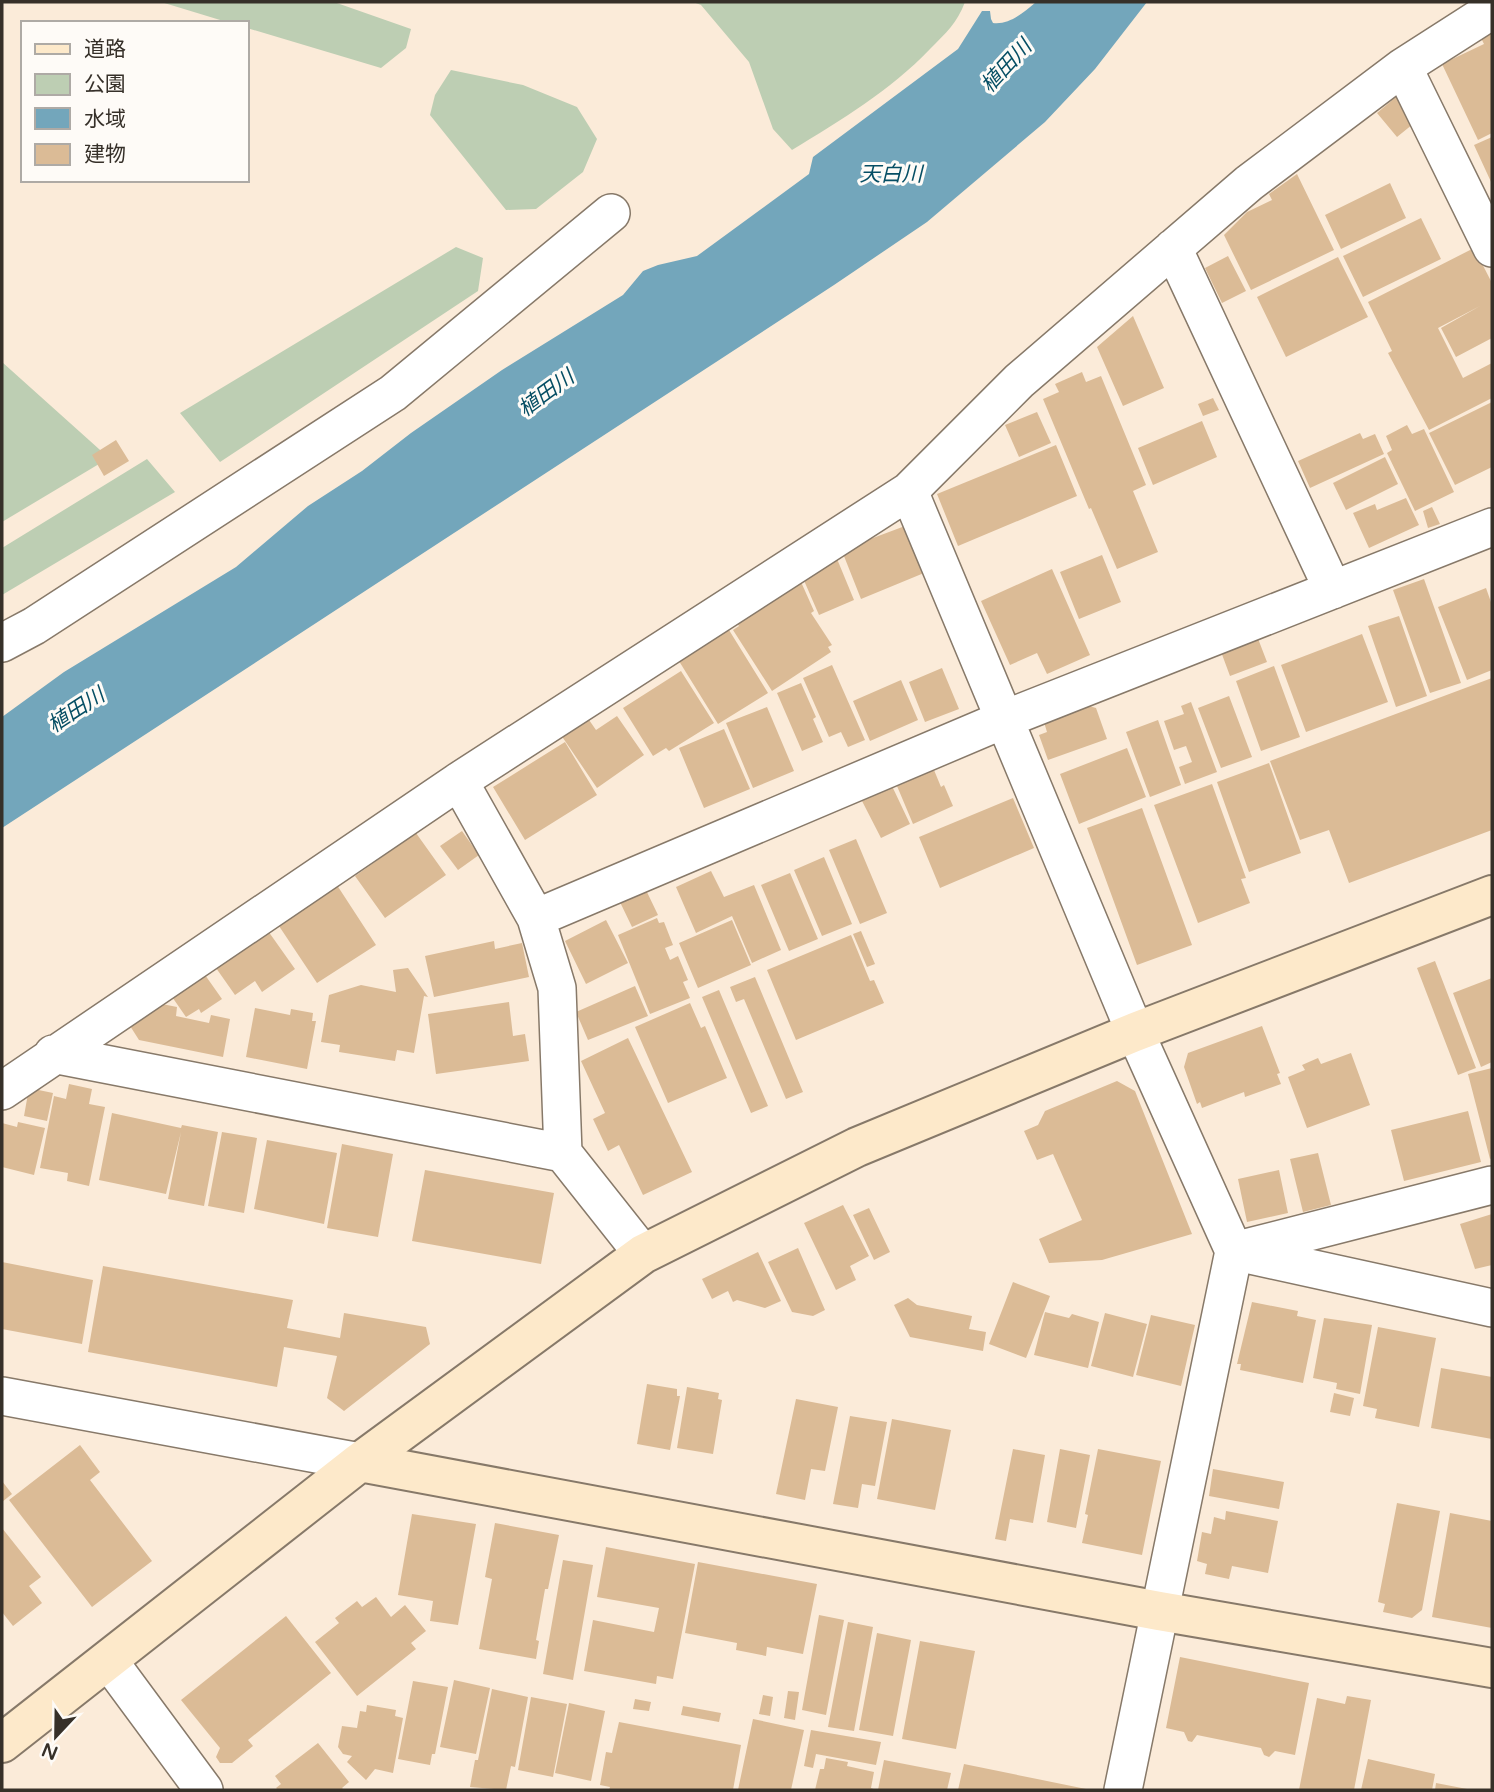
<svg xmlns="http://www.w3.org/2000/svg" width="1494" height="1792" viewBox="0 0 1494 1792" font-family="'Varela Round','Noto Sans JP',sans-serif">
  <rect width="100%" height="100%" fill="#fbebd9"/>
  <path fill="#bdceb3" d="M161 2H334L411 29 406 48 381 68 247 28V23H230Z
    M693 2H965C957 23 946 33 930 49 890 91 841 120 792 150L773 129 749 62 701 5Z
    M451 70 523 85 577 107 597 139 583 172 536 209 506 210 430 115 435 95Z
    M456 247 483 258 478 291 220 462 180 413Z
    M2 362 109 458 2 522Z
    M147 459 175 492 2 595V548Z"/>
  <path fill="#73a6bb" d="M1036 2H1147L1095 69 1045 122 927 222 834 285 2 828V717L64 672 236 567 308 506 362 471 411 433 502 370 623 295 643 271 658 265 697 256 809 174 813 157 958 49 982 11H990L991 19 993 23C1010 25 1024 12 1036 2Z"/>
  <path fill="#dbbb96" d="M1492 27V133L1478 140 1442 64 1484 44 1479 34Z
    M1396 97 1418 120 1397 137 1377 113Z
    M1492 137V184L1474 145Z
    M1297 174 1334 250 1251 290 1224 235 1247 212 1272 200 1269 194Z
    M1390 183 1406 218 1341 249 1325 215Z
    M1421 218 1441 259 1363 297 1343 256Z
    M1474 248 1492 283V338L1456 357 1441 328 1480 306 1438 328 1463 378 1492 363V398L1429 430 1388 353 1392 351 1368 302Z
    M1228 256 1246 291 1222 303 1205 268Z
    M1338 257 1368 317 1286 357 1257 297Z
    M1133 316 1164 388 1123 406 1097 347Z
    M1082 372 1086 382 1101 376 1146 485 1133 491 1158 552 1117 569 1091 508 1089 509 1043 399 1059 392 1055 384Z
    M1213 398 1219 410 1203 416 1198 404Z
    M1492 402V467L1455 485 1429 433Z
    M1037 412 1051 443 1019 457 1005 425Z
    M1202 421 1217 457 1153 485 1138 448Z
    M1407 425 1412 434 1424 429 1454 492 1415 511 1387 453 1392 450 1386 436Z
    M1360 433 1363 439 1375 434 1384 454 1310 488 1298 461Z
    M116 440 129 461 104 476 92 455Z
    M1056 445 1077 496 958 546 937 494Z
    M1385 457 1398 484 1346 510 1333 483Z
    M1406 498 1419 525 1369 548 1353 513 1375 504 1377 510Z
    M1432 507 1440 524 1428 528 1423 511Z
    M905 526 924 573 861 599 840 546 865 541Z
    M835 554 854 600 819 615 799 569Z
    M1102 555 1121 602 1079 619 1060 572Z
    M1052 569 1090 655 1047 674 1037 653 1010 665 981 601Z
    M797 573 814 611 811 613 832 645 828 647 831 652 772 691 733 630 739 626 733 617Z
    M1424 579 1461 683 1430 693 1393 590Z
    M1486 588 1492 605V670L1467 680 1438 607Z
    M1399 616 1427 696 1396 707 1368 626Z
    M724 622 768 693 718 724 674 653Z
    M1362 634 1388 702 1306 732 1281 665Z
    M1257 636 1267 662 1230 676 1220 649Z
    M832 665 865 740 848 747 841 732 829 737 803 678Z
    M1274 666 1300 737 1261 751 1236 681Z
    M942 668 959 709 925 722 909 682Z
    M681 671 714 723 669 751 666 748 653 756 623 708Z
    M1492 678V830L1349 883 1329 830 1300 840 1270 761Z
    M901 680 918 720 870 741 853 701Z
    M801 683 816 717 813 719 823 742 802 751 777 693Z
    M1229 696 1252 757 1221 768 1198 708Z
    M1191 702 1217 772 1185 784 1179 767 1192 762 1186 746 1174 750 1164 721 1184 714 1181 706Z
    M1082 704 1096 708 1107 739 1048 760 1039 735 1047 732 1043 719Z
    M767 707 794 771 753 788 726 723Z
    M617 716 644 755 597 788 561 735 587 717 596 730Z
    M1158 720 1181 785 1150 797 1126 732Z
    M724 729 750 789 704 808 679 748Z
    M565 742 597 795 525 840 493 787Z
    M1127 748 1146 797 1079 824 1060 774Z
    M1269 763 1301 853 1249 872 1217 782Z
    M934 770 941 787 944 785 953 806 913 824 897 786Z
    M1212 784 1246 878 1241 879 1250 903 1198 923 1154 805Z
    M892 786 910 824 881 838 862 801Z
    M1013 798 1034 848 940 888 919 837Z
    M1142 808 1192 945 1137 965 1087 828Z
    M462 831 479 855 458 870 440 846Z
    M416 833 446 875 385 918 355 876Z
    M856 839 887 913 860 924 829 850Z
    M824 857 852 924 822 936 794 870Z
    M711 871 724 897 754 885 781 950 752 963 732 916 696 933 676 887Z
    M790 873 818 939 789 951 761 885Z
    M333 879 376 945 317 983 277 923Z
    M645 888 658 915 632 927 619 900Z
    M657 918 659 923 664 922 673 945 665 948 670 960 678 956 688 980 683 982 690 998 650 1014 618 935Z
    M606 920 628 963 586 984 565 941Z
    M732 920 751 965 698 988 679 943Z
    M261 921 295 969 262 992 255 981 235 995 209 958Z
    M861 931 875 964 867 967 853 934Z
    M851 935 870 981 874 980 884 1003 796 1040 767 970Z
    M494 941 495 949 522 943 529 977 434 997 425 956Z
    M1435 961 1476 1068 1458 1075 1417 968Z
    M198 965 222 999 201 1013 199 1009 186 1017 168 991Z
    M408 968 428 997 424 996 414 1053 397 1050 395 1061 339 1052 340 1045 321 1042 329 995 361 985 396 992 393 970Z
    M755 977 803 1092 786 1099 744 999 736 1002 730 987Z
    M1492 978V1062L1481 1067 1453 993Z
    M635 986 648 1016 588 1040 576 1012Z
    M719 990 768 1106 751 1113 702 997Z
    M152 1002 177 1007 176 1016 209 1023 211 1015 230 1019 223 1057 139 1040 125 1018Z
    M509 1002 513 1036 525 1034 529 1061 436 1074 428 1014Z
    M690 1003 701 1028 705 1026 727 1078 668 1103 635 1027Z
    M255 1008 290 1015 291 1009 313 1013 312 1021H316L307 1069 246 1057Z
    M1262 1026 1280 1073 1277 1074 1281 1084 1245 1097 1244 1092 1202 1108 1200 1102 1197 1104 1184 1067 1188 1053Z
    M628 1038 692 1172 643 1195 619 1145 608 1151 593 1119 605 1113 581 1061Z
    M1351 1053 1370 1105 1307 1128 1288 1077 1305 1070 1302 1065 1318 1058 1321 1064Z
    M1492 1068V1158L1490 1159 1468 1074Z
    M1117 1081 1135 1091 1192 1234 1102 1260 1049 1263 1039 1239 1082 1220 1053 1154 1037 1160 1024 1131 1038 1125 1045 1111Z
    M69 1084 92 1089 89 1104 105 1107 89 1186 67 1181 68 1173 40 1168 54 1096 66 1099Z
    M29 1088 53 1093 47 1121 24 1116Z
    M1468 1111 1481 1162 1404 1181 1391 1130Z
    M112 1113 181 1128 182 1125 218 1132 204 1206 168 1199 181 1132 166 1194 99 1180Z
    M18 1122 45 1128 34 1175 2 1167V1123L17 1127Z
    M222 1132 257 1138 244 1213 208 1206Z
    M267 1140 337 1153 324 1224 254 1209Z
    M342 1144 393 1154 378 1237 327 1228Z
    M1318 1153 1331 1205 1303 1212 1290 1159Z
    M425 1170 554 1193 541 1264 412 1241Z
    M1279 1170 1288 1213 1247 1222 1238 1179Z
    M843 1205 869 1256 850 1266 856 1280 836 1290 804 1223Z
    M869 1208 890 1252 874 1260 853 1215Z
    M1492 1214V1265L1475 1269 1460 1224Z
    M798 1248 825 1310 813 1316 792 1312 768 1262Z
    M758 1252 781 1301 765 1308 737 1300 733 1302 728 1291 712 1299 702 1279Z
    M2 1262 93 1280 82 1344 2 1329Z
    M103 1266 293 1300 287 1328 340 1338 344 1313 426 1327 430 1344 344 1411 327 1398 337 1356 284 1347 277 1387 88 1352Z
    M1013 1282 1050 1296 1026 1358 989 1344Z
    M908 1298 917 1305 972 1316 969 1329 986 1332 983 1351 910 1337 894 1305Z
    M1252 1302 1298 1311 1297 1316 1316 1320 1303 1383 1240 1370 1241 1364H1237Z
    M1045 1312 1069 1318 1072 1314 1099 1322 1088 1368 1034 1355Z
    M1105 1313 1147 1324 1133 1377 1091 1366Z
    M1151 1315 1195 1325 1181 1386 1136 1375Z
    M1324 1318 1372 1325 1360 1394 1336 1389 1337 1383 1313 1378Z
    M1378 1327 1436 1338 1419 1427 1375 1418 1377 1409 1363 1406Z
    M1441 1368 1492 1377V1439L1431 1428Z
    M647 1384 677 1389V1396H680L670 1450 637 1444Z
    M687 1387 719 1393 718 1399 722 1400 713 1454 677 1448Z
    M1334 1393 1354 1398 1350 1416 1330 1412Z
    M796 1399 838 1407 825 1471 811 1469 805 1500 776 1494Z
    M850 1416 887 1422 875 1486 862 1484 858 1508 833 1504Z
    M892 1419 951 1430 935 1510 877 1499Z
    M80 1445 100 1472 90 1480 152 1561 92 1607 9 1500Z
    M1013 1449 1045 1455 1033 1523 1010 1519 1006 1541 995 1539Z
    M1060 1449 1090 1455 1076 1528 1047 1522Z
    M1098 1449 1161 1461 1142 1555 1082 1543 1088 1515 1085 1514Z
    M1213 1469 1284 1482 1279 1509 1209 1496Z
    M2 1481 12 1494 2 1502Z
    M1397 1503 1440 1511 1422 1610 1412 1618 1383 1612 1385 1604 1378 1602Z
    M1226 1511 1278 1521 1268 1573 1232 1566 1229 1579 1205 1574 1207 1564 1197 1561 1202 1532 1211 1534 1214 1517 1225 1520Z
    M1450 1513 1492 1521V1628L1432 1617Z
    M412 1514 476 1524 458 1625 430 1621 433 1601 398 1595Z
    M495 1523 559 1535 548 1589H545L536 1640 539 1641 536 1659 479 1649 492 1579 485 1577Z
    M2 1528 41 1577 29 1586 42 1603 13 1626 2 1612Z
    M606 1547 695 1564 673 1679 657 1676 656 1684 584 1671 593 1620 654 1632 659 1608 597 1597Z
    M563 1560 593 1565 573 1680 543 1674Z
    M698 1562 817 1584 803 1654 767 1647 766 1656 736 1650 737 1643 685 1633Z
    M376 1597 391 1617 405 1605 426 1631 411 1643 416 1649 357 1696 315 1642 339 1623 335 1618 357 1601 362 1607Z
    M819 1615 844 1620 826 1715 802 1710Z
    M286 1616 331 1673 248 1740 253 1746 232 1763H220L216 1757 220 1748 181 1700Z
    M848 1622 873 1627 854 1731 828 1727Z
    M877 1633 911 1640 893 1736 859 1730Z
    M920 1641 975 1651 956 1749 902 1739Z
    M1180 1657 1309 1683 1295 1755 1275 1751 1269 1757 1264 1755 1261 1748 1197 1735 1192 1742 1188 1741 1184 1732 1166 1728Z
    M454 1680 490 1688 476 1754 440 1747Z
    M413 1681 448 1687 435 1754H432L430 1765 398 1759Z
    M492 1689 528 1697 515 1767 511 1766 506 1790 470 1787 475 1760H478Z
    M788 1691 799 1692 795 1720 784 1718Z
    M763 1695 773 1697 770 1716 759 1714Z
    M1347 1696 1371 1700 1354 1790H1299L1317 1698 1345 1704Z
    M531 1697 567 1704 553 1777 518 1770Z
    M635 1699 651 1702 649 1711 633 1709Z
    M569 1703 605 1711 591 1781 555 1773Z
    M367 1705 396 1710 395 1716 403 1718 393 1773 375 1769 366 1780 347 1762 352 1756 343 1754 338 1747 342 1726 357 1728 360 1711 366 1712Z
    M683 1706 721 1713 719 1722 681 1715Z
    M753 1719 804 1730 791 1790H738Z
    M619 1722 741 1745 733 1790H609L610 1787 600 1785 606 1752 612 1753Z
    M811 1730 881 1742 876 1765 816 1754 813 1768 804 1766Z
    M318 1743 349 1782 342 1788 344 1790H278L276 1788 281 1784 275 1776Z
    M826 1758 848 1762 847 1766 874 1772 871 1788 876 1790H815L820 1769H824Z
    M1368 1759 1435 1774 1432 1790H1361Z
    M884 1760 951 1773 947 1790H878Z
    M964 1764 1086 1789V1790H958Z
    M1436 1783 1467 1789V1790H1435Z"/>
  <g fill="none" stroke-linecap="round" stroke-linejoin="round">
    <defs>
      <path id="street" d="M1403 67 1492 248
        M1173 248 1333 590
        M909 491 1135 1032 1234 1251 1123 1790
        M2 643 34 626 393 393 611 213
        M459 781 536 918 557 988 563 1153
        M536 918 1005 719 1492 527
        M53 1054 563 1153 643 1254
        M2 1091 459 781 909 491 1019 381 1249 183 1403 67 1492 10
        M1234 1251 1492 1185
        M1241 1253 1492 1308
        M2 1396 360 1462
        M108 1660 204 1790"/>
      <path id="secondary" d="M360 1462 1159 1611 1492 1668
        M2 1743 360 1462 643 1254 857 1147 1135 1032 1492 895"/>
    </defs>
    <use href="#street" stroke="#877969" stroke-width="40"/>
    <use href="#secondary" stroke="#877969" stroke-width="42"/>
    <use href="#street" stroke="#fff" stroke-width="37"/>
    <use href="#secondary" stroke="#fde9ca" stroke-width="38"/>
  </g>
  <g text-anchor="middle" stroke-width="6" stroke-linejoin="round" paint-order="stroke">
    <g font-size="21" font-style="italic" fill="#064e64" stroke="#fefbf7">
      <text transform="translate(1006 66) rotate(-47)" y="7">植田川</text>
      <text x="891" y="181">天白川</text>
      <text transform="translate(546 393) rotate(-36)" y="7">植田川</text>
      <text transform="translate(76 710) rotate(-33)" y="7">植田川</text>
    </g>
  </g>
  <rect width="1494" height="1792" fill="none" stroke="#363029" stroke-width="7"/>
  <rect x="21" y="21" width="228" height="161" fill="#fefbf7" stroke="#aeaaa5" stroke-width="2"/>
  <rect x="35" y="44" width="35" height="10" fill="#fde9ca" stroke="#aeaaa5" stroke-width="2"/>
  <text x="84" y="56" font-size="21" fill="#363029">道路</text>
  <rect x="35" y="74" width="35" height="21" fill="#bdceb3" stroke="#aeaaa5" stroke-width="2"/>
  <text x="84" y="91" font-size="21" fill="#363029">公園</text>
  <rect x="35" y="108" width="35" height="21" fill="#73a6bb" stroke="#aeaaa5" stroke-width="2"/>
  <text x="84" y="126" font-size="21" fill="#363029">水域</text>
  <rect x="35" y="144" width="35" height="21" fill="#dbbb96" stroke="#aeaaa5" stroke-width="2"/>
  <text x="84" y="161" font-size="21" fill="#363029">建物</text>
  <g transform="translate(56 1736) rotate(202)" stroke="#fefbf7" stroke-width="5" paint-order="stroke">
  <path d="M0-5L12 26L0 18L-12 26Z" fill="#363029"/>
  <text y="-10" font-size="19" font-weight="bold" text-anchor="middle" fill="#363029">N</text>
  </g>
</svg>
